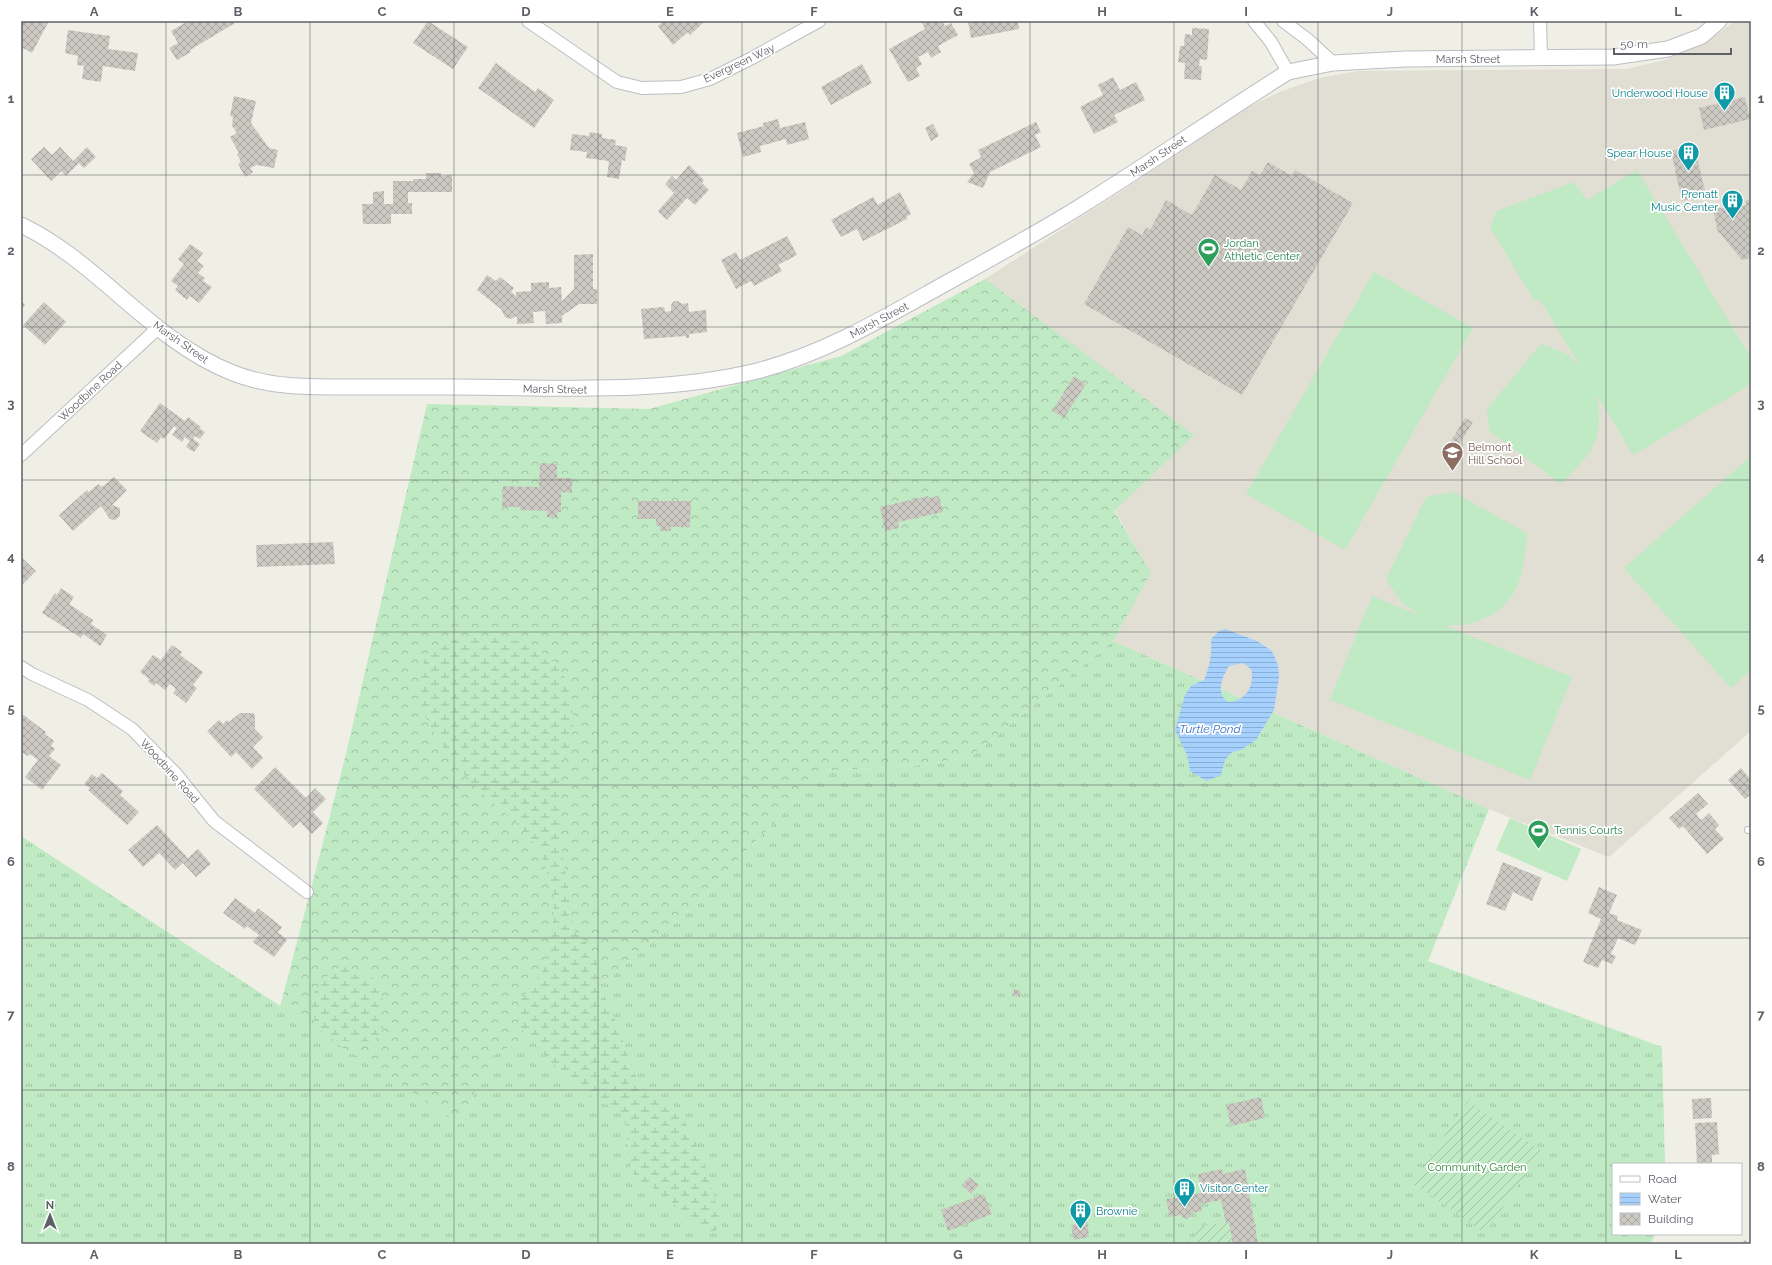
<svg xmlns="http://www.w3.org/2000/svg" width="1772" height="1265" viewBox="0 0 1772 1265" font-family="Raleway,sans-serif">
  <defs>
    <pattern id="grass-tufts" width="24" height="20" patternUnits="userSpaceOnUse"><rect width="24" height="20" fill="#bfeac3"/><path d="M3 7l-1-3M5 7V3M7 7l1-3M15 17l-1-3M17 17v-4M19 17l1-3" fill="none" stroke="#9ec1a2"/></pattern>
    <pattern id="forest-crowns" width="20" height="18" patternUnits="userSpaceOnUse"><rect width="20" height="18" fill="#bfeac3"/><path d="M2 6a3 3 0 1 1 6 0M12 15a3 3 0 1 1 6 0" fill="none" stroke="#9ec1a2"/></pattern>
    <pattern id="wetland-marsh" width="20" height="14" patternUnits="userSpaceOnUse"><rect width="20" height="14" fill="#bfeac3"/><path d="M1 5h8M5 5V1M11 12h8M15 12V8" fill="none" stroke="#9ec1a2"/></pattern>
    <pattern id="garden-furrows" width="10" height="10" patternUnits="userSpaceOnUse"><rect width="10" height="10" fill="#bfeac3"/><path d="M-1 1l2-2M0 10L10 0M9 11l2-2" fill="none" stroke="#9ec1a2"/></pattern>
    <pattern id="water-rules" width="6" height="5" patternUnits="userSpaceOnUse"><rect width="6" height="5" fill="#a6d1ff"/><path d="M0 2.5h6" fill="none" stroke="#8aadd2"/></pattern>
    <pattern id="building-cross-hatch" width="8" height="8" patternUnits="userSpaceOnUse"><rect width="8" height="8" fill="#ccc9c2"/><path d="M0 0l8 8M0 8l8-8" fill="none" stroke="#a9a7a1"/></pattern>
  </defs>
  <rect width="100%" height="100%" fill="#f0efe5"/>
  <path fill="#e1ded4" d="M1735 21H1751V731L1609 857 1489 809 1113 641 1150 573 985 279 1120 192 1247 108 1282 91 1320 78 1358 71 1626 69 1665 60 1709 40Z"/>
  <path fill="url(#grass-tufts)" d="M1113 641 1489 809 1428 961 1662 1047 1665 1164H1613V1234H1656L1650 1244H21V836L459 1123 494 1055 559 1021 686 913 824 771 923 765 970 757Z"/>
  <path fill="url(#forest-crowns)" d="M985 279 1194 435 1114 511 1151 573 1113 641 970 757 923 765 824 771 686 913 559 1021 494 1055 459 1123 280 1007 346 754 427 404 649 409 841 356Z"/>
  <path fill="url(#wetland-marsh)" d="M497 636 533 645 556 664 565 678 571 697 574 721 570 747 561 768 559 797 560 835 573 928 588 945 597 962 605 997 616 1022 639 1085 677 1109 695 1140 708 1173 720 1221 719 1228 713 1232H707L696 1225 662 1193 641 1181 634 1175 631 1167 628 1148 626 1126 620 1112 586 1093 570 1082 522 1030C505 999 537 988 546 964 552 946 557 900 551 883 545 866 539 848 527 834 512 817 492 803 476 787 459 770 434 737 425 716 419 703 419 690 421 677 422 671 423 662 426 656 437 637 477 638 497 636Z
    M343 967C385 973 384 992 383 1028L381 1034 374 1041C363 1041 336 1043 328 1037 317 1028 308 1009 313 995 315 990 320 985 324 980 331 972 332 969 343 967Z"/>
  <path fill="url(#garden-furrows)" d="M1468 1101 1542 1151 1485 1233 1412 1183Z
    M1229 1222 1233 1244H1175L1196 1240 1194 1227Z"/>
  <path fill="#bfeac3" d="M1637 170 1751 358V384L1633 455 1597 395C1604 442 1593 452 1561 484L1489 431 1487 409 1541 344 1567 354 1580 366 1540 300 1535 302 1490 227 1497 211 1574 182 1587 200Z
    M1374 272 1473 328 1345 550 1246 494Z
    M1751 456V670L1731 688 1624 568Z
    M1453 492 1527 533C1524 579 1517 612 1467 624 1460 626 1452 625 1446 626L1572 677 1530 780 1330 700 1372 596 1421 616 1402 603 1386 579 1426 497Z
    M1510 818 1581 849 1567 881 1496 850Z"/>
  <path fill="url(#water-rules)" fill-rule="evenodd" d="M1225 629 1257 641 1272 651 1278 665 1279 677 1274 710 1256 740 1241 750 1232 752 1225 760 1221 775 1206 781 1190 771 1187 755 1175 730 1185 695 1192 685 1204 680C1210 666 1212 654 1211 639L1219 631ZM1243 663 1251 669C1255 686 1246 701 1228 702 1215 693 1222 677 1229 666Z"/>
  <path fill="url(#building-cross-hatch)" d="M21 21H49L32 53 21 47Z
    M188 21H234L235 23 190 50 191 52 177 60 169 48 178 43 171 31Z
    M428 21 468 47 453 69 413 43Z
    M664 21H705L690 35 688 32 673 45 658 26Z
    M921 21H942L945 26 951 23 958 35 938 46 941 52 931 58 928 52 918 57 922 64 916 68 920 76 908 82 889 49 925 29Z
    M968 21H1018L1019 29 971 38Z
    M1192 28 1209 29 1207 60 1200 59 1199 66H1202L1201 80 1184 79 1185 63 1178 62 1180 46H1184L1185 34 1192 35Z
    M68 30 110 36 108 49 138 53 135 71 103 66 101 82 82 79 84 66 77 65 78 56 65 53Z
    M496 63 535 92 538 88 554 100 534 128 478 88Z
    M862 64 872 83 831 105 821 87Z
    M1113 77 1120 90 1136 82 1145 100 1114 115 1118 122 1094 134 1080 107 1103 95 1098 85Z
    M234 96 256 101 251 123 269 148 278 150 274 168 257 165 250 168 253 172 245 177 238 164 241 162 237 154 239 153 230 137 237 133 232 126 233 117 230 116Z
    M1745 97 1750 119 1704 130 1699 108Z
    M778 119 780 128 805 122 809 139 787 145 786 139 760 146 761 152 743 157 737 133 764 126 763 123Z
    M1036 122 1041 132 1035 135 1041 147 990 172 983 188 967 182 974 173 969 164 981 157 978 150Z
    M933 124 939 136 931 141 925 128Z
    M590 132 602 134V138L616 140 615 145 627 147 625 161 622 160 619 179 607 177 609 161 586 158 587 152 570 150 572 134 589 136Z
    M1694 145 1706 195 1682 201 1671 151Z
    M44 147 52 155 60 147 73 161 87 147 96 157 84 168 79 163 66 176 61 171 51 181 31 159Z
    M1268 162 1292 176 1295 170 1353 203 1242 395 1084 304 1128 227 1142 235 1146 227 1150 230 1166 200 1192 215 1215 175 1241 190 1252 171 1260 175Z
    M689 165 704 180 702 183 709 190 695 205 687 198 667 220 658 211 674 193 665 184 672 176 676 180Z
    M426 173H441V176L452 175V192H408V203H412V214H391V224H363L362 204H373V192L384 191V204H393V181H413V179H426Z
    M900 192 911 214 906 217 907 219 863 241 857 229 841 237 831 220 873 197 878 205Z
    M1751 199V258L1742 260 1719 232 1718 233 1713 209 1746 205V200Z
    M787 236 797 255 778 265 782 271 754 286 751 281 736 289 721 260 736 252 740 260Z
    M190 244 203 253 197 261 204 266 198 273 205 278 203 281 212 287 199 303 190 296 187 300 175 290 178 286 171 281 184 264 178 259Z
    M593 254V289H597V304H579L562 316V323L546 324 545 311 533 312 534 323 517 324V316L511 319 505 317 501 309 477 290 487 275 496 281 500 277 514 288 511 292 516 296V292L531 291V283L549 282V288L561 287 562 301 574 289V255Z
    M21 301 25 305 21 310Z
    M674 301H678L682 304 688 303 689 312 706 310 707 332 689 334V338H686V336L644 339 641 309 664 307 665 312 671 311V305Z
    M44 302 66 322 45 345 23 325Z
    M1074 376 1086 384 1064 418 1052 411Z
    M160 403 185 421 188 417 201 427 200 429 205 432 200 439 195 436 193 439 200 444 194 452 186 447 190 441 185 437 182 442 172 435 177 428 174 426 164 439 161 437 157 443 140 431Z
    M1465 418 1473 422 1452 456 1445 451Z
    M540 463 557 464V478H572V493L561 492V512H557V518L547 517V511L520 510V507H502L503 486 539 487Z
    M114 477 127 490 112 505 120 508V516L115 520 110 519 101 506 73 531 59 515 87 490 89 492 98 484 102 487Z
    M928 496 929 498 939 496 943 512 898 522 899 528 885 531 880 507Z
    M638 501H691L690 527H671V531H660V526H656V519H638Z
    M333 542 335 564 257 567 256 545Z
    M21 557 36 571 21 586Z
    M61 588 74 597 69 604 93 620 91 624 107 635 100 646 83 634 81 638 42 613 55 593 57 595Z
    M172 645 182 652 180 655 203 672 193 685 197 688 186 703 173 693 176 689 170 684 165 690 156 683 154 686 148 681 149 679 140 672 153 655 161 660Z
    M21 713 46 732 45 734 54 741 51 746 55 749 49 756 61 765 42 790 25 777 38 760 30 754 27 756 21 751Z
    M240 713H253L255 715V729L263 737 253 747 263 758 252 769 236 752 231 757 207 731 219 720 223 724 227 720 229 722Z
    M275 767 306 798 315 788 326 799 313 812 323 823 312 834 300 822 293 828 254 789Z
    M1741 768 1751 780V794L1745 799 1728 780Z
    M102 773 123 791 120 795 139 812 127 825 88 790 90 788 84 784 92 774 97 778Z
    M1698 793 1708 804 1696 814 1701 820 1709 813 1719 825 1715 829 1724 839 1707 854 1683 826 1679 829 1669 818Z
    M157 825 188 858 198 849 211 864 196 877 183 863 175 870 159 853 143 867 128 850Z
    M1503 862 1542 878 1532 901 1513 892 1505 911 1486 904Z
    M1599 887 1617 895 1609 913 1618 916 1617 920 1642 930 1635 945 1618 938 1611 954 1616 956 1612 964 1602 960 1598 968 1583 962 1601 919 1588 913Z
    M235 898 255 913 258 908 282 927 278 932 287 940 274 957 253 942 259 935 247 926 245 929 223 913Z
    M1014 989 1021 991 1020 997 1012 996Z
    M1261 1097 1265 1118 1231 1126 1226 1105Z
    M1711 1098 1712 1118 1693 1119 1692 1099Z
    M1717 1122 1719 1154 1712 1155V1164H1697L1695 1123Z
    M1222 1169 1223 1174 1245 1169 1258 1244H1233L1229 1222 1226 1223 1221 1200 1201 1204 1202 1211 1192 1213 1191 1216 1187 1219 1183 1218 1180 1215 1170 1217 1166 1199 1201 1193 1198 1174Z
    M969 1177 979 1185 971 1194 962 1185Z
    M984 1194 992 1214 948 1231 941 1210Z
    M1087 1222 1089 1237 1074 1240 1071 1225Z
    M1745 1240 1749 1244H1741Z"/>
  <g fill="none" stroke-linecap="round" stroke-linejoin="round">
    <defs>
      <path id="service" d="M1748 830H1751"/>
      <path id="minor" d="M528 21 617 82 642 88 681 87 710 79 752 58 819 21
        M1254 21 1271 42 1288 72
        M1283 21 1307 39 1333 63
        M1540 21 1541 58
        M21 455 158 328
        M21 667 32 674 88 700 132 729 176 774 214 821 307 892"/>
      <path id="tertiary" d="M21 225C99 262 151 341 233 373 271 388 310 387 351 387 386 387 421 387 456 387 557 387 657 395 757 371 823 354 882 319 941 286 988 260 1036 234 1081 206 1151 162 1218 116 1288 72L1333 63 1405 59 1613 57 1668 49 1702 36 1719 21"/>
    </defs>
    <use href="#service" stroke="#bcbec5" stroke-width="8"/>
    <use href="#minor" stroke="#bcbec5" stroke-width="14"/>
    <use href="#tertiary" stroke="#bcbec5" stroke-width="17"/>
    <use href="#service" stroke="#fff" stroke-width="6"/>
    <use href="#minor" stroke="#fff" stroke-width="12"/>
    <use href="#tertiary" stroke="#fff" stroke-width="15"/>
  </g>
  <path fill="none" stroke="#5d6067" stroke-width="1" stroke-opacity="0.55" d="M166 21V1244M310 21V1244M454 21V1244M598 21V1244M742 21V1244M886 21V1244M1030 21V1244M1174 21V1244M1318 21V1244M1462 21V1244M1606 21V1244M21 175H1751M21 327H1751M21 480H1751M21 632H1751M21 785H1751M21 938H1751M21 1090H1751"/>
  <defs>
    <symbol id="building-pin" viewBox="-11 -11 22 30"><path d="M0 17L-7.5 6A9.5 9.5 0 1 1 7.5 6Z" fill="#0f9aa8" stroke="#fff"/><path d="M-4-6H4V6H1V3H-1V6H-4ZM-2.5-4.3h1.7v1.8h-1.7ZM.8-4.3h1.7v1.8H.8ZM-2.5-1h1.7V.8h-1.7ZM.8-1h1.7V.8H.8Z" fill="#fff"/></symbol>
    <symbol id="stadium-pin" viewBox="-11 -11 22 30"><path d="M0 17L-7.5 6A9.5 9.5 0 1 1 7.5 6Z" fill="#2e9e5b" stroke="#fff"/><path d="M0-5a6.5 5 0 1 0 0 10a6.5 5 0 1 0 0-10ZM-3.5-1.8h7v3.6h-7Z" fill="#fff"/></symbol>
    <symbol id="school-pin" viewBox="-11 -11 22 30"><path d="M0 17L-7.5 6A9.5 9.5 0 1 1 7.5 6Z" fill="#8d6e63" stroke="#fff"/><path d="M0-5L7-2L0 1L-7-2ZM-4 1L0 2.5L4 1V4Q0 6-4 4Z" fill="#fff"/></symbol>
  </defs>
  <g fill-rule="evenodd">
    <use href="#building-pin" x="1712" y="80" width="25" height="34"/>
    <use href="#building-pin" x="1676" y="140" width="25" height="34"/>
    <use href="#building-pin" x="1720" y="188" width="25" height="34"/>
    <use href="#stadium-pin" x="1196" y="236" width="25" height="34"/>
    <use href="#school-pin" x="1440" y="440" width="25" height="34"/>
    <use href="#stadium-pin" x="1526" y="818" width="25" height="34"/>
    <use href="#building-pin" x="1172" y="1176" width="25" height="34"/>
    <use href="#building-pin" x="1068" y="1198" width="25" height="34"/>
  </g>
  <g text-anchor="middle" stroke-width="3.5" stroke-linejoin="round" paint-order="stroke">
    <g font-size="11" fill="#5d6067" stroke="#fff">
      <text x="1468" y="63">Marsh Street</text>
      <text transform="translate(739 63) rotate(-25)" y="4">Evergreen Way</text>
      <text transform="translate(1158 156) rotate(-34)" y="4">Marsh Street</text>
      <text transform="translate(879 320) rotate(-28)" y="4">Marsh Street</text>
      <text transform="translate(181 342) rotate(35)" y="4">Marsh Street</text>
      <text transform="translate(555 389) rotate(1)" y="4">Marsh Street</text>
      <text transform="translate(90 391) rotate(-43)" y="4">Woodbine Road</text>
      <text transform="translate(170 771) rotate(48)" y="4">Woodbine Road</text>
    </g>
    <g font-size="11" fill="#0d838f" stroke="#fff" text-anchor="end">
      <text x="1708" y="97">Underwood House</text>
      <text x="1672" y="157">Spear House</text>
      <text x="1718" y="198">Prenatt<tspan x="1718" dy="13">Music Center</tspan></text>
      <text x="1200" y="1192" text-anchor="start">Visitor Center</text>
      <text x="1096" y="1215" text-anchor="start">Brownie</text>
    </g>
    <g font-size="11" fill="#27864d" stroke="#fff" text-anchor="start">
      <text x="1224" y="247">Jordan<tspan x="1224" dy="13">Athletic Center</tspan></text>
      <text x="1554" y="834">Tennis Courts</text>
    </g>
    <g font-size="11" fill="#785e54" stroke="#fff" text-anchor="start">
      <text x="1468" y="451">Belmont<tspan x="1468" dy="13">Hill School</tspan></text>
    </g>
    <g font-size="11" fill="#2d8539" stroke="#fff">
      <text x="1477" y="1171">Community Garden</text>
    </g>
    <g font-size="12" font-style="italic" fill="#3b72c6" stroke="#fff">
      <text x="1210" y="733">Turtle Pond</text>
    </g>
  </g>
  <rect width="1772" height="1265" fill="none" stroke="#ffffff" stroke-width="44"/>
  <rect x="1612" y="1163" width="130" height="72" fill="#ffffff" stroke="#bebfc2"/>
  <rect x="1620" y="1176" width="20" height="6" fill="#ffffff" stroke="#bebfc2"/>
  <text x="1648" y="1183" font-size="12" fill="#5d6067">Road</text>
  <rect x="1620" y="1193" width="20" height="12" fill="url(#water-rules)" stroke="#bebfc2"/>
  <text x="1648" y="1203" font-size="12" fill="#5d6067">Water</text>
  <rect x="1620" y="1213" width="20" height="12" fill="url(#building-cross-hatch)" stroke="#bebfc2"/>
  <text x="1648" y="1223" font-size="12" fill="#5d6067">Building</text>
  <g transform="translate(50 1215)" stroke="#ffffff" stroke-width="3" paint-order="stroke">
  <path d="M0-3L7 15L0 10L-7 15Z" fill="#5d6067"/>
  <text y="-6" font-size="11" font-weight="bold" text-anchor="middle" fill="#5d6067">N</text>
  </g>
  <path d="M1614 48v6h117v-6" fill="none" stroke="#5d6067" stroke-width="2"/>
  <text x="1620" y="48" font-size="12" fill="#5d6067" stroke="#ffffff" stroke-width="3" paint-order="stroke">50 m</text>
  <rect x="22" y="22" width="1728" height="1221" fill="none" stroke="#5d6067" stroke-width="1.5"/>
  <g font-size="13" text-anchor="middle" font-weight="bold" fill="#5d6067">
    <text x="94" y="16">A</text>
    <text x="238" y="16">B</text>
    <text x="382" y="16">C</text>
    <text x="526" y="16">D</text>
    <text x="670" y="16">E</text>
    <text x="814" y="16">F</text>
    <text x="958" y="16">G</text>
    <text x="1102" y="16">H</text>
    <text x="1246" y="16">I</text>
    <text x="1390" y="16">J</text>
    <text x="1534" y="16">K</text>
    <text x="1678" y="16">L</text>
    <text x="11" y="103">1</text>
    <text x="1761" y="103">1</text>
    <text x="11" y="255">2</text>
    <text x="1761" y="255">2</text>
    <text x="11" y="408">3</text>
    <text x="1761" y="408">3</text>
    <text x="11" y="561">4</text>
    <text x="1761" y="561">4</text>
    <text x="11" y="713">5</text>
    <text x="1761" y="713">5</text>
    <text x="11" y="866">6</text>
    <text x="1761" y="866">6</text>
    <text x="11" y="1019">7</text>
    <text x="1761" y="1019">7</text>
    <text x="11" y="1171">8</text>
    <text x="1761" y="1171">8</text>
    <text x="94" y="1259">A</text>
    <text x="238" y="1259">B</text>
    <text x="382" y="1259">C</text>
    <text x="526" y="1259">D</text>
    <text x="670" y="1259">E</text>
    <text x="814" y="1259">F</text>
    <text x="958" y="1259">G</text>
    <text x="1102" y="1259">H</text>
    <text x="1246" y="1259">I</text>
    <text x="1390" y="1259">J</text>
    <text x="1534" y="1259">K</text>
    <text x="1678" y="1259">L</text>
  </g>
</svg>
